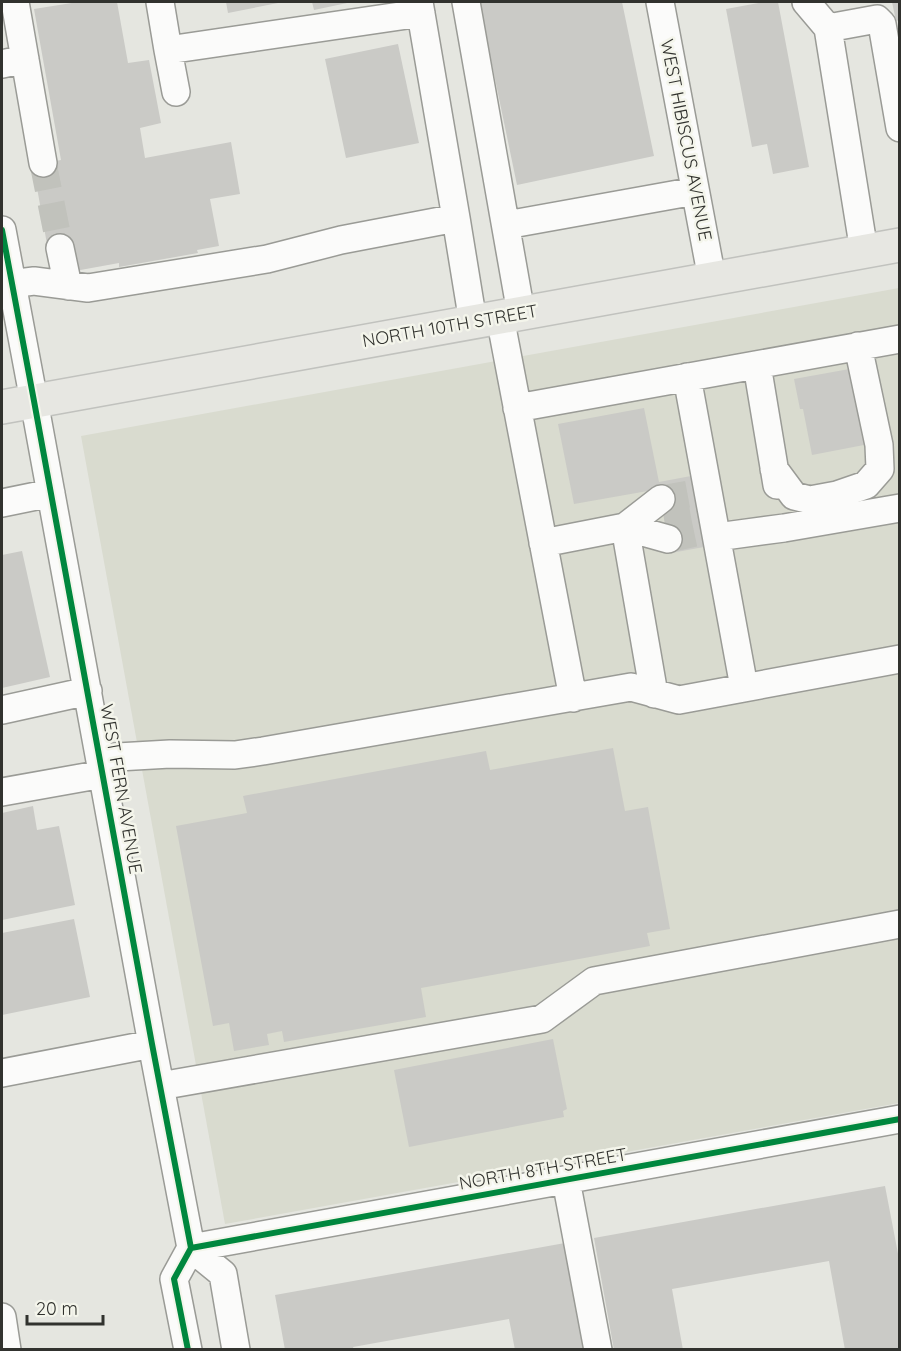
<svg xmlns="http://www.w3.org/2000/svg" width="901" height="1351" viewBox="0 0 901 1351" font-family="Quicksand,sans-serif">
  <rect width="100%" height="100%" fill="#e5e6e0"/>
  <path fill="#d9dbcf" d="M899 288V1103L225 1224 81 436Z"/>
  <path fill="#cacac6" d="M78 2H117L128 63 149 60 161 123 140 128 145 158 231 142 240 194 210 199 219 246 197 250 198 253 119 267V263L75 271 48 250 33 165 61 160 34 9Z
    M226 2H278V3L228 13Z
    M312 2H352L314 10Z
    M479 2H622L654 156 517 185Z
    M764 2H778L809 167 773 174 767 144 752 147 726 9Z
    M892 2H900V20L896 21Z
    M398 44 419 143 346 158 325 59Z
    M855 368 869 444 812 455 803 409H800L794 379Z
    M644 408 659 482 691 476 704 547 671 553 659 489 574 504 558 424Z
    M22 551 50 677 2 688V555Z
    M613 748 625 811 648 807 670 929 647 933 650 946 421 988 426 1017 284 1042 282 1031 267 1034 269 1045 234 1051 229 1023 213 1026 176 826 247 813 243 796 486 751 490 770Z
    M33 806 37 830 59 826 75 905 2 920V813Z
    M74 919 90 997 2 1015V933Z
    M553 1039 567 1109 563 1111 564 1117 409 1147 394 1070Z
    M885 1186 900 1264V1350H845L829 1261 672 1289 683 1350H614L594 1238Z
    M565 1243 584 1350H515L509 1319 353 1347 354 1350H285L275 1295Z"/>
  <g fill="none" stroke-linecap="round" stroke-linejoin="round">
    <path stroke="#c1c2bc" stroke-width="27" stroke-dasharray="27 14" stroke-linecap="butt" d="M43 163 60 248
      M661 499 694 493
      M664 519 698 513
      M668 539 701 532"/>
    <defs>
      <path id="minor" d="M15 2 43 163
        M160 2 168 50 421 13
        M419 2 456 218
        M466 2 521 313
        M660 2 712 279
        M806 2 828 28
        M168 50 176 92
        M2 64 25 59
        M506 225 695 191
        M2 230 34 401 152 1044 191 1248 174 1279 188 1350
        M60 248 68 286
        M864 251 828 28 877 19 882 24 900 128
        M2 285 34 281 88 288 267 259 341 240 456 218 473 322
        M500 317 573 698
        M757 365 777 485
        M687 377 744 687
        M517 408 900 339
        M774 469 794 496 810 500 837 495 866 485 880 469 879 445 858 346
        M2 503 51 493
        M625 527 654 694
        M625 527 668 539
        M717 537 784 528 900 508
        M543 543 625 527 661 499
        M2 710 88 691
        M100 758 170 754 235 755 263 751 631 687 679 700 900 659
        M2 792 103 774
        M2 1073 152 1044
        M160 1086 542 1019 594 981 900 924
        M566 1180 598 1350
        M191 1248 900 1119
        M191 1248 223 1274 236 1350
        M2 1317 7 1350"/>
      <path id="major" d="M2 407 900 245"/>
    </defs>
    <use href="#minor" stroke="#9a9b96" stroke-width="30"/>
    <use href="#major" stroke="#c1c2be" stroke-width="36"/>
    <use href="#minor" stroke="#fbfbfa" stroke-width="27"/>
    <use href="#major" stroke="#e7e7e2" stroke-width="33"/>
    <defs>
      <path id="cycleway" d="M2 230 34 401 152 1044 191 1248 174 1279 188 1350
        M191 1248 900 1119"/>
    </defs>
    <use href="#cycleway" stroke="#f4f5eb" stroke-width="10"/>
    <use href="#cycleway" stroke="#00873e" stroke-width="6"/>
  </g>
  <g text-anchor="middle" stroke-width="5" stroke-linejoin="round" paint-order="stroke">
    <g font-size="18" fill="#31322e" stroke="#f4f5eb">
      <text transform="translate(686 140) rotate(79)" y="6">WEST HIBISCUS AVENUE</text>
      <text transform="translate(450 326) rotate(-10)" y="6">NORTH 10TH STREET</text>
      <text transform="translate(121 789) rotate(80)" y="6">WEST FERN AVENUE</text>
      <text transform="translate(543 1169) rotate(-10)" y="6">NORTH 8TH STREET</text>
    </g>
  </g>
  <rect width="901" height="1351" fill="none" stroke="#31322e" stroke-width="6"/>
  <path d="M27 1315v9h76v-9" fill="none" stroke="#31322e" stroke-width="3"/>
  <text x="36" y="1315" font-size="18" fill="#31322e" stroke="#f4f5eb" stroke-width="4.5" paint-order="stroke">20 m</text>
</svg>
